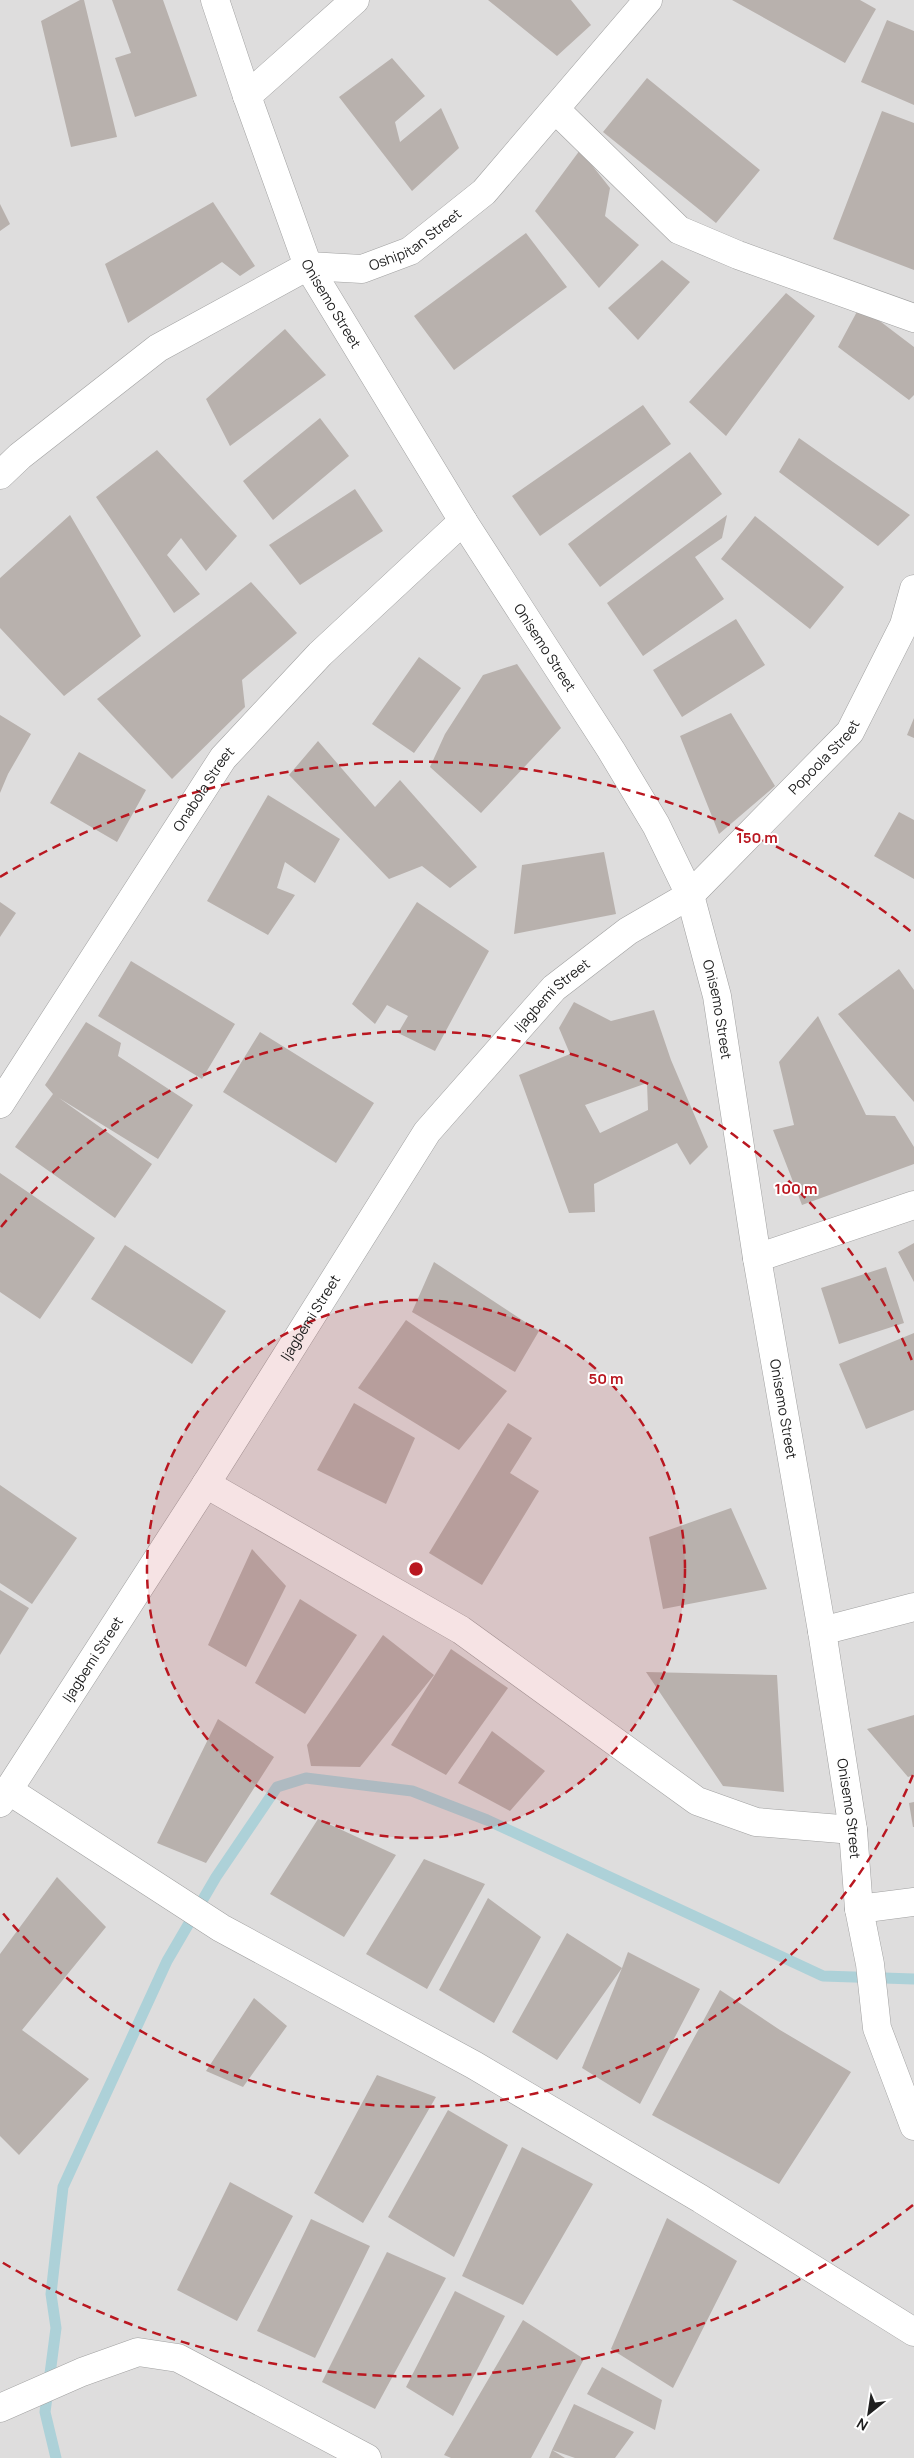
<svg xmlns="http://www.w3.org/2000/svg" width="914" height="2458" viewBox="0 0 914 2458" font-family="Manrope,sans-serif">
  <rect width="100%" height="100%" fill="#efece7"/>
  <path fill="#dedddd" d="M0 0H914V2458H0Z"/>
  <g fill="none" stroke-linecap="round" stroke-linejoin="round">
    <path stroke="#add1d8" stroke-width="11" d="M56 2458 45 2412 56 2328 51 2294 63 2187 167 1961 216 1877 277 1787 306 1778 412 1791 487 1820 823 1976 914 1979"/>
  </g>
  <path fill="#b8b1ad" fill-rule="evenodd" d="M80 0H84L117 137 71 147 41 21Z
    M112 0H163L197 96 135 117 115 58 131 53Z
    M488 0H571L591 25 557 56Z
    M732 0H860L876 9 845 63Z
    M887 20 914 31V105L861 82Z
    M392 58 425 96 395 122 400 142 441 108 459 148 412 191 339 97Z
    M647 78 760 170 716 223 603 132Z
    M882 111 914 123V270L833 239Z
    M580 150 610 188 605 216 639 245 599 288 535 211Z
    M213 202 255 266 240 276 222 262 128 323 105 264Z
    M0 204 10 224 0 231Z
    M526 233 567 287 454 370 414 316Z
    M662 260 690 282 638 340 608 308Z
    M786 293 815 316 726 436 689 402Z
    M860 306 914 347V395L909 400 838 347Z
    M285 329 326 375 230 446 206 399Z
    M643 405 671 444 540 536 512 496Z
    M320 418 349 456 273 520 243 481Z
    M799 438 833 462 910 515 878 546 779 472Z
    M157 450 237 536 206 571 181 538 167 555 200 594 174 613 96 497Z
    M690 452 722 494 600 587 568 544Z
    M355 489 383 531 300 585 269 545Z
    M70 515 141 636 64 696 0 628V578Z
    M727 515 722 538 695 557 724 599 643 656 607 603Z
    M755 516 844 587 810 629 721 559Z
    M251 582 297 633 242 680 245 707 172 779 97 699Z
    M736 619 765 665 682 717 653 670Z
    M419 657 461 688 414 753 372 724Z
    M517 664 561 728 481 813 430 767 445 734 483 675Z
    M731 713 775 786 719 834 680 736Z
    M0 715 31 734 8 774 0 793Z
    M914 718V738L907 735Z
    M318 741 375 807 400 780 477 867 450 888 422 866 389 879 289 775Z
    M79 752 146 790 117 842 50 803Z
    M268 795 340 839 315 883 285 862 277 888 295 895 268 935 207 901Z
    M899 812 914 820V879L874 856Z
    M604 852 616 914 514 934 522 865Z
    M0 902 16 913 0 937Z
    M417 902 489 951 435 1051 398 1033 408 1016 387 1005 375 1024 352 1004Z
    M131 961 235 1024 202 1079 98 1016Z
    M899 969 914 990V1102L838 1014Z
    M574 1002 611 1021 654 1010 671 1060 708 1147 690 1165 677 1143 594 1184 595 1212 569 1213 519 1075 570 1054 559 1028ZM647 1083 648 1110 600 1133 585 1105Z
    M818 1016 866 1115 895 1116 914 1147V1164L802 1205 773 1130 794 1125 779 1062Z
    M86 1022 121 1043 118 1056 193 1105 158 1159 59 1098 152 1164 115 1218 15 1147 53 1094 45 1085Z
    M260 1032 374 1103 336 1163 223 1092Z
    M0 1173 95 1238 40 1319 0 1292Z
    M914 1243V1282L898 1252Z
    M125 1245 226 1311 192 1364 91 1299Z
    M434 1262 539 1331 515 1372 412 1312Z
    M886 1267 904 1323 839 1344 821 1288Z
    M406 1320 507 1391 459 1450 358 1388Z
    M914 1333V1410L866 1429 839 1364Z
    M354 1403 415 1438 386 1504 317 1470Z
    M508 1423 532 1438 510 1473 539 1491 482 1585 429 1553Z
    M0 1485 77 1538 32 1604 0 1583Z
    M731 1508 767 1589 663 1609 649 1537Z
    M252 1549 286 1586 246 1667 208 1645Z
    M0 1590 29 1608 0 1655Z
    M300 1599 357 1635 305 1714 255 1683Z
    M383 1635 434 1675 360 1767 311 1766 307 1745Z
    M451 1649 508 1688 446 1775 391 1745Z
    M646 1672 777 1675 784 1792 723 1786Z
    M914 1715V1775L908 1777 867 1729Z
    M218 1719 274 1757 206 1863 157 1843Z
    M492 1731 545 1771 510 1811 458 1783Z
    M914 1802V1827H913L909 1803Z
    M318 1819 396 1855 344 1937 270 1894Z
    M424 1859 485 1884 427 1989 366 1954Z
    M57 1877 106 1927 22 2030 89 2079 19 2155 0 2136V1954Z
    M488 1898 541 1937 494 2023 439 1990Z
    M567 1933 622 1968 628 1952 700 1989 640 2104 582 2068 622 1968 557 2060 512 2032Z
    M720 1990 780 2030 851 2072 779 2184 652 2115Z
    M254 1998 287 2026 243 2087 206 2071Z
    M377 2075 436 2097 363 2223 314 2193Z
    M448 2110 508 2145 454 2257 388 2217Z
    M522 2147 593 2184 523 2305 462 2276Z
    M230 2182 293 2216 237 2321 177 2290Z
    M667 2218 737 2261 673 2388 611 2349Z
    M311 2219 370 2246 315 2358 257 2331Z
    M387 2252 446 2278 375 2409 322 2382Z
    M455 2291 505 2316 453 2416 406 2387Z
    M523 2320 584 2359 531 2458H451L444 2455Z
    M602 2367 662 2400 655 2430 587 2394Z
    M574 2404 634 2432 615 2458H575L552 2450Z
    M552 2450 565 2458H549Z"/>
  <g fill="none" stroke-linecap="round" stroke-linejoin="round">
    <defs>
      <g id="minor">
        <path id="s1" d="M215 0 247 96 308 266 463 521 611 750 656 825 690 895 717 996 757 1258 822 1631 853 1830 859 1909 870 1964 877 2028 914 2126"/>
        <path d="M247 96 355 0"/>
        <path d="M555 109 679 230 738 255 914 318"/>
        <path id="s2" d="M0 475 20 456 158 348 308 266 362 269 410 251 484 192 648 0"/>
        <path id="s3" d="M0 1104 223 758 320 654 463 521"/>
        <path d="M757 1258 914 1205"/>
        <path d="M206 1484 461 1630 697 1801 756 1822 853 1830"/>
        <path d="M822 1631 914 1607"/>
        <path d="M8 1790 221 1928 474 2065 701 2199 914 2332"/>
        <path id="s4" d="M0 1803 206 1484 427 1132 554 988 628 931 690 895 850 732 904 625 914 589"/>
        <path d="M859 1909 914 1902"/>
        <path d="M0 2408 82 2372 138 2352 178 2358 367 2458"/>
      </g>
    </defs>
    <use href="#minor" stroke="#a1a1a1" stroke-width="29"/>
    <use href="#minor" stroke="#fff" stroke-width="28"/>
  </g>
  <circle cx="416" cy="1569" r="269" fill="#b91720" fill-opacity=".12"/>
  <g fill="none" stroke="#b91720" stroke-width="2.5" stroke-dasharray="9 6">
    <circle cx="416" cy="1569" r="269"/>
    <path d="M913 1775A538 538 0 0 1 1 1911M1 1227A538 538 0 0 1 913 1363"/>
    <path d="M913 2205A807 807 0 0 1 0 2261M0 877A807 807 0 0 1 913 933"/>
  </g>
  <g text-anchor="middle" stroke-width="4" stroke-linejoin="round" paint-order="stroke">
    <g font-size="14" fill="#202020" stroke="#fff">
      <text dy="5" stroke="none"><textPath href="#s2" startOffset="489">Oshipitan Street</textPath></text>
      <text dy="5" stroke="none"><textPath href="#s1" startOffset="326">Onisemo Street</textPath></text>
      <text dy="5" stroke="none"><textPath href="#s1" startOffset="731">Onisemo Street</textPath></text>
      <text dy="5" stroke="none"><textPath href="#s4" startOffset="1345">Popoola Street</textPath></text>
      <text dy="5" stroke="none"><textPath href="#s3" startOffset="375">Onabola Street</textPath></text>
      <text dy="5" stroke="none"><textPath href="#s4" startOffset="981">Ijagbemi Street</textPath></text>
      <text dy="5" stroke="none"><textPath href="#s1" startOffset="1136">Onisemo Street</textPath></text>
      <text dy="5" stroke="none"><textPath href="#s4" startOffset="576">Ijagbemi Street</textPath></text>
      <text dy="5" stroke="none"><textPath href="#s1" startOffset="1541">Onisemo Street</textPath></text>
      <text dy="5" stroke="none"><textPath href="#s4" startOffset="171">Ijagbemi Street</textPath></text>
      <text dy="5" stroke="none"><textPath href="#s1" startOffset="1946">Onisemo Street</textPath></text>
    </g>
  </g>
  <circle cx="416" cy="1569" r="8" fill="#b91720" stroke="#fff" stroke-width="2.5"/>
  <g font-size="15" text-anchor="middle" font-weight="bold" fill="#b91720" stroke="#fff" stroke-width="4" stroke-linejoin="round" paint-order="stroke">
    <text x="757" y="843">150 m</text>
    <text x="796" y="1194">100 m</text>
    <text x="606" y="1384">50 m</text>
  </g>
  <g transform="translate(869 2413) rotate(210)" stroke="#ffffff" stroke-width="4" paint-order="stroke">
  <path d="M0-4L9 19L0 12L-9 19Z" fill="#202020"/>
  <text y="-8" font-size="14" font-weight="bold" text-anchor="middle" fill="#202020">N</text>
  </g>
</svg>
